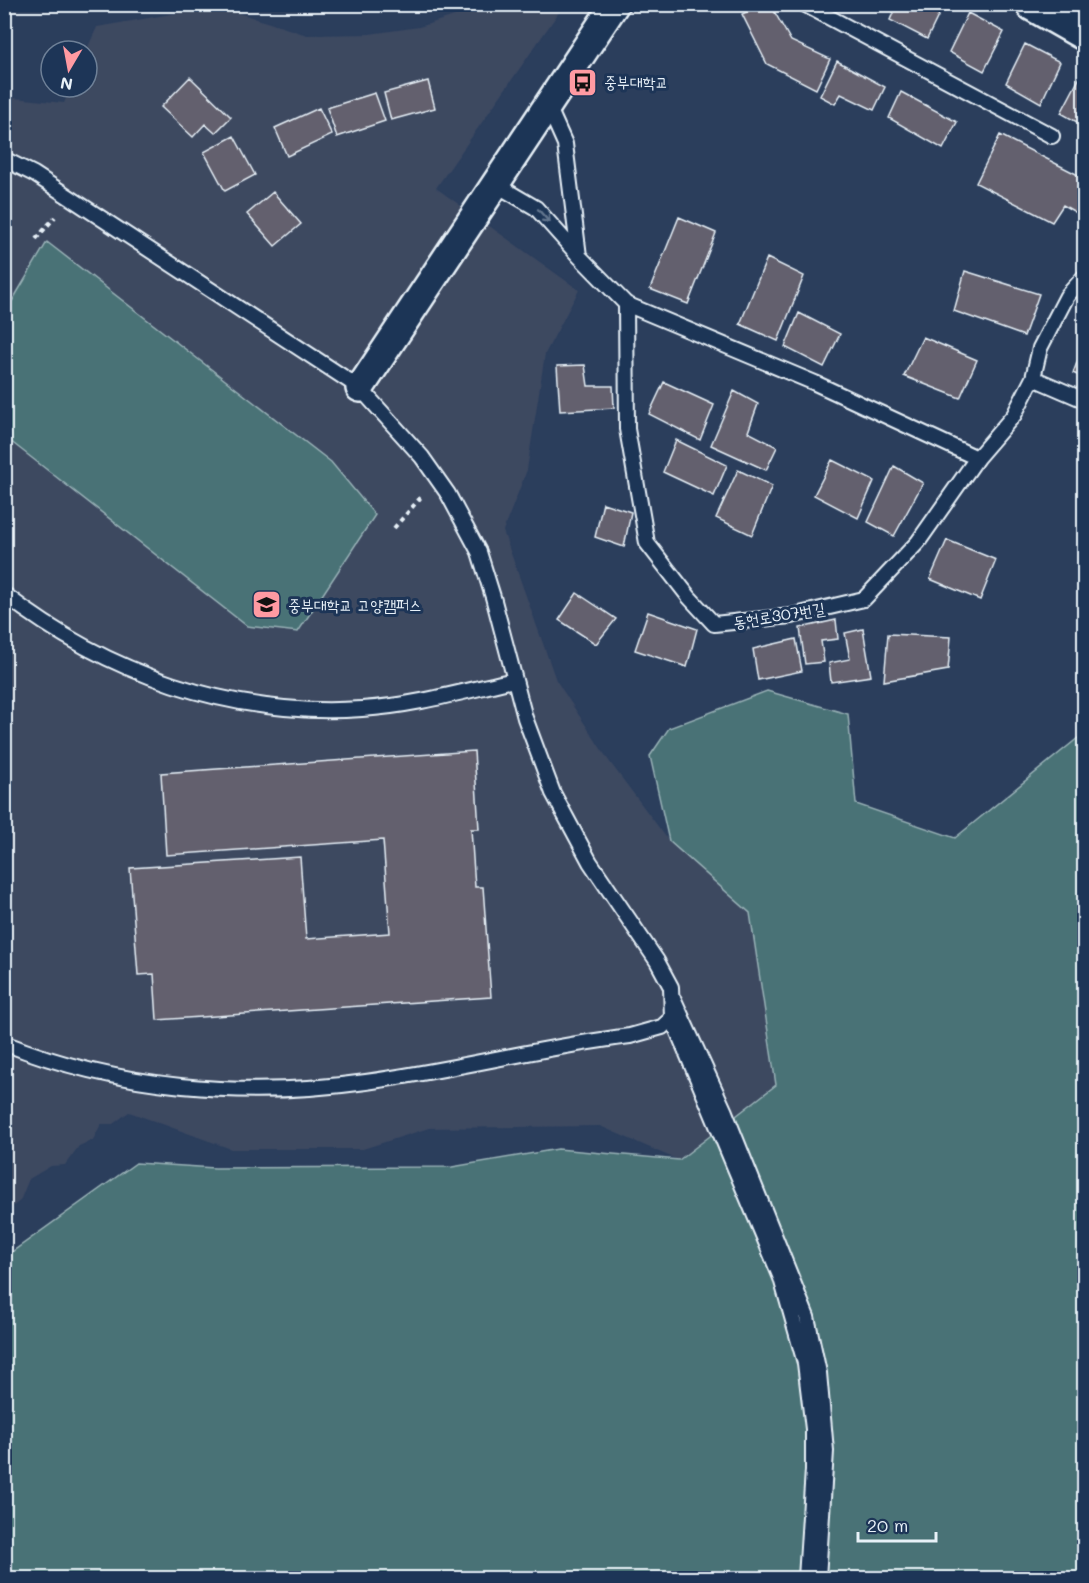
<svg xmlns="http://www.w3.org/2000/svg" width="1089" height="1583" viewBox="0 0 1089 1583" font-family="Mali,'Poor Story',sans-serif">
  <rect width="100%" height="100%" fill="#2b3e5c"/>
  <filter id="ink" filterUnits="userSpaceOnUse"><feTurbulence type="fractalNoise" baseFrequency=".0167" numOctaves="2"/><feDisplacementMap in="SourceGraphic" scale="12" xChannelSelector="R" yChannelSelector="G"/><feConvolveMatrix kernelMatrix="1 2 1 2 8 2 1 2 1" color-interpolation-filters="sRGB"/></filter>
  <g filter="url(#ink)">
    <path fill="#3c4861" d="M217 6 307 35 369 34 419 27 470 11 562 8 436 188 579 290 545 354 527 470 503 531 556 680 609 761 669 841 750 913 776 1085 680 1161 600 1126 429 1128 363 1149H231L129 1112 113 1124H101L93 1140 79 1146 65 1165 51 1166 29 1179 20 1201 5 1212V97L64 103 71 87H87L86 51 97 27Z"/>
    <path fill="#4a7276" stroke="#99b2b7" stroke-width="1.5" d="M47 242 331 462 375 515 298 632 247 626 5 437V313Z
      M767 691 848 714 856 804 955 838 1084 733V1578H5V1257L136 1163 215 1168 452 1167 558 1149 679 1160 776 1085 750 913 669 841 650 756 669 728Z"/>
    <path fill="#63606e" stroke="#e8f1f8" stroke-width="1.5" d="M763 4H770L791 41 830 59 816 89 767 64 742 14Z
      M897 4H944L927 39 890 20Z
      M968 13 1004 32 984 71 949 52Z
      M1025 44 1060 62 1041 103 1006 83Z
      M837 61 885 87 874 110 841 94 835 104 820 96Z
      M1081 75 1084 77V126L1061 113Z
      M190 77 231 117 215 133 205 124 193 137 161 107Z
      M428 81 435 108 391 120 384 93Z
      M901 92 957 122 943 149 889 118Z
      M375 93 385 121 337 137 327 108Z
      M319 108 332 135 287 156 275 128Z
      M1000 135 1084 178 1082 216 1063 205 1052 222 976 183Z
      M234 136 255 175 225 191 204 152Z
      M273 192 301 224 275 246 247 214Z
      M679 217 716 233 688 304 650 289Z
      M767 258 804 276 778 341 740 324Z
      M965 271 1039 294 1024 336 954 311Z
      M799 313 840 334 824 367 785 347Z
      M923 337 977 360 960 398 904 376Z
      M1084 344V378L1073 373Z
      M585 365 588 386H613L614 408 560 411 557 366Z
      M664 382 714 405 700 440 649 414Z
      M734 391 758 404 748 432 777 447 766 470 711 445Z
      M676 440 727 465 714 496 663 472Z
      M832 460 874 481 858 518 814 495Z
      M894 466 923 483 894 536 868 522Z
      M738 470 772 486 752 535 716 518Z
      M603 503 631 512 624 547 595 537Z
      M947 540 996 560 980 600 930 579Z
      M577 593 616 619 596 644 559 620Z
      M648 612 697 629 687 667 635 650Z
      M836 620 838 639 821 641 824 662 805 664 800 628Z
      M863 629 871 676 831 682 829 663 850 659 845 633Z
      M888 634 951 637 948 670 884 681Z
      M796 639 802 671 758 680 753 649Z
      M474 751 479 829H471L475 887H483L491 997 157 1020 154 974 138 975 130 868 300 857 306 939 390 933 383 840 166 855 161 773Z"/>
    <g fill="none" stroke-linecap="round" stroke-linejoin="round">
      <defs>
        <path id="lane" d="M804 4 1052 136
          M4 159 34 174 360 388 422 457 448 494 479 552 493 597 525 718 553 793 590 862 657 961 671 987 672 1018 662 1027 630 1036C541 1047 455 1070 366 1082 245 1099 119 1089 4 1043
          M495 184 536 208 579 256 565 144 548 106
          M579 256 626 304 627 429 647 543 689 597 714 624 791 616 864 599 918 542 977 458 1014 415 1033 378 1040 348 1067 296 1084 277
          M626 304 815 383 977 458
          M1033 378 1084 400
          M4 594C106 673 232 718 362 709 413 706 465 691 514 680
          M674 1000 725 1112 807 1317 819 1373 826 1451 818 1578
          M672 1018 781 1278 805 1363 813 1429V1470L806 1578"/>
        <path id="street" d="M360 388 615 4"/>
        <path id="secondary" d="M1033 4 1084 33"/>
      </defs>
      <use href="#lane" stroke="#e8f1f8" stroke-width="18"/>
      <use href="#street" stroke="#e8f1f8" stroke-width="32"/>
      <use href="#secondary" stroke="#e8f1f8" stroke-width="38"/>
      <path stroke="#e8f1f8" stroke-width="4" stroke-dasharray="4.5 4.5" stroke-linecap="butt" d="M36 239 55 217
        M394 528 422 496"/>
      <use href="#lane" stroke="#1d3557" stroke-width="14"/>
      <use href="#street" stroke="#1d3557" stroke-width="27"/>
      <use href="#secondary" stroke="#1d3557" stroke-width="33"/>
    </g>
    <defs><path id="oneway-shaft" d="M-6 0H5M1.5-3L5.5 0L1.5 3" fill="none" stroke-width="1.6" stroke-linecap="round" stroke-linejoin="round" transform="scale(1.5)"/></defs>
    <use stroke="#64778f" href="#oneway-shaft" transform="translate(544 216) rotate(48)"/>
  </g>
  <defs>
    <symbol id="bus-square" viewBox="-11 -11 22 22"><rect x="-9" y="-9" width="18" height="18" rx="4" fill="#ff9aa2" stroke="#1d3557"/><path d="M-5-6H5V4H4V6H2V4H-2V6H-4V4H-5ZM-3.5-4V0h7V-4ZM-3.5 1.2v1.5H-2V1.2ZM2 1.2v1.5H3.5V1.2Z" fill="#111"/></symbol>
    <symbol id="university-square" viewBox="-11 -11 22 22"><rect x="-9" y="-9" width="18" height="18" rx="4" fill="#ff9aa2" stroke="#1d3557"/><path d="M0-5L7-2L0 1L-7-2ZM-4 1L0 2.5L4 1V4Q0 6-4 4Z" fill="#111"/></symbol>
  </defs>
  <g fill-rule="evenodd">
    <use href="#bus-square" x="566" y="66" width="33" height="33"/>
    <use href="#university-square" x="250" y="588" width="33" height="33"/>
  </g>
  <g text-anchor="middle" stroke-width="6" stroke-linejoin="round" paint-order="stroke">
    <g font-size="16" fill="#e8f1f8" stroke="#1d3557" text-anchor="start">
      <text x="604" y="88">중부대학교</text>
      <text x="288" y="611">중부대학교 고양캠퍼스</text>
    </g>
    <g font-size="16" fill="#e8f1f8" stroke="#1d3557">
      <text transform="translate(779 615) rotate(-9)" y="6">동헌로307번길</text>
    </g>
  </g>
  <rect width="1089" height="1583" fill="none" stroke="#1d3557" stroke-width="24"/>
  <rect x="12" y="12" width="1065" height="1559" fill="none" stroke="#e8f1f8" stroke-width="2" filter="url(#ink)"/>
  <g transform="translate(69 69) rotate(190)"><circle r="28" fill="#1d3557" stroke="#6e8097" stroke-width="1.5"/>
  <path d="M0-4.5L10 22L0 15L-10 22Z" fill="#ff9aa2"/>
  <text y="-9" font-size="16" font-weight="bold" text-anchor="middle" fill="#e8f1f8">N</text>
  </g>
  <path d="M858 1532v9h78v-9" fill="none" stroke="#e8f1f8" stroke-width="3"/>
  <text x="867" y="1532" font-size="18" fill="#e8f1f8" stroke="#1d3557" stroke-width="4.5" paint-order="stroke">20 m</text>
</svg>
